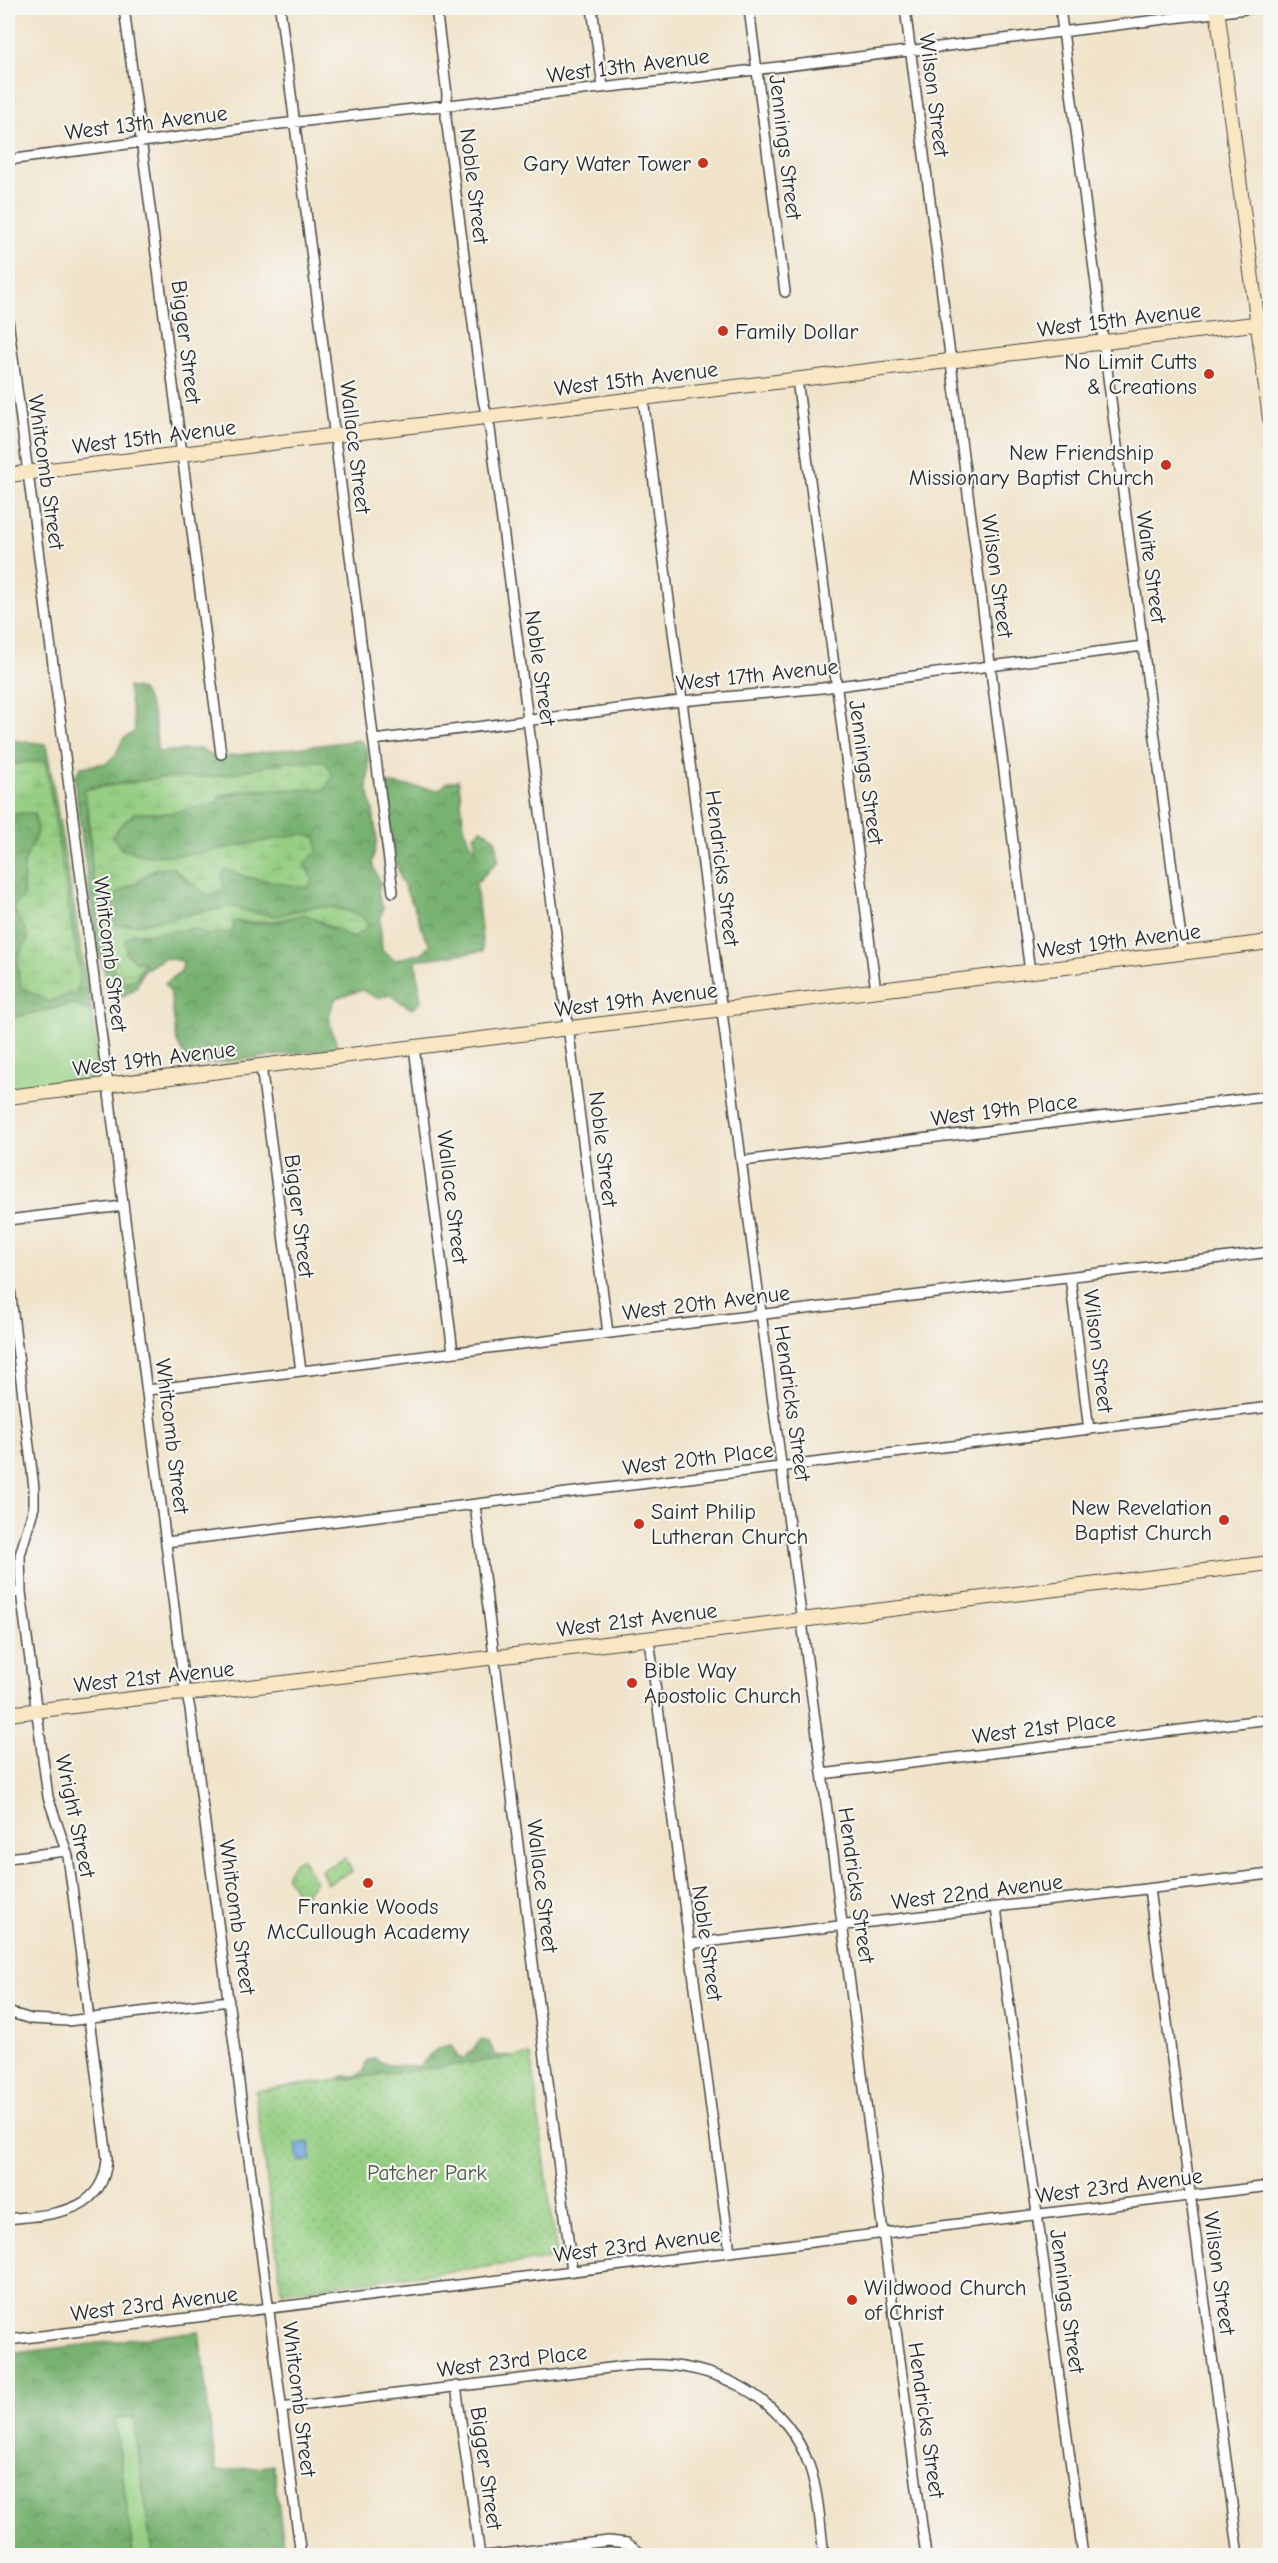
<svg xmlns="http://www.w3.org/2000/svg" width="1278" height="2563" viewBox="0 0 1278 2563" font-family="'Comic Neue',sans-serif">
  <defs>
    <pattern id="forest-crowns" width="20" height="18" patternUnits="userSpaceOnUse" patternTransform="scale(1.5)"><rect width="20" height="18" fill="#78b271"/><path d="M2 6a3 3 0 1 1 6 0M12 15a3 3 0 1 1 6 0" fill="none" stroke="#63915d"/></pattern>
    <pattern id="wetland-marsh" width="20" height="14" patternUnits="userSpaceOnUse" patternTransform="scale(1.5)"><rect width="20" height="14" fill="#96cf83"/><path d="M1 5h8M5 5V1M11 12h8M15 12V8" fill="none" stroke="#81b271"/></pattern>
    <pattern id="park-dots" width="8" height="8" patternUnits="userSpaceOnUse" patternTransform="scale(1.5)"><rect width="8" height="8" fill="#96cf83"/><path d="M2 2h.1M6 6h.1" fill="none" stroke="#81b271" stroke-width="1.8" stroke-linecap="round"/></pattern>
    <pattern id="water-ripples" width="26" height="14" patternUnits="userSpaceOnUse" patternTransform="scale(1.5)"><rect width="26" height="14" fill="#6da5dc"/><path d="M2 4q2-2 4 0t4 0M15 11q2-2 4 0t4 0" fill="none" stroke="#5a87b3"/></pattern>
  </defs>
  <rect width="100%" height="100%" fill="#f6f6f2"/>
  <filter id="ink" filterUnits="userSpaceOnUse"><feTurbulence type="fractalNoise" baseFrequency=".0167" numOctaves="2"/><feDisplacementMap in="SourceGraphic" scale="12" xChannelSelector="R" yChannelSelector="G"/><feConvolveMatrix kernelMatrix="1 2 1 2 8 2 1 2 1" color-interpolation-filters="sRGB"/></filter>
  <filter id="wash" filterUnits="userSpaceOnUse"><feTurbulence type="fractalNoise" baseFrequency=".008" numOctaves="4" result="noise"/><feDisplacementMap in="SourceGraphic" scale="24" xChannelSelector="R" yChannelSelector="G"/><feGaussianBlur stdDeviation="1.35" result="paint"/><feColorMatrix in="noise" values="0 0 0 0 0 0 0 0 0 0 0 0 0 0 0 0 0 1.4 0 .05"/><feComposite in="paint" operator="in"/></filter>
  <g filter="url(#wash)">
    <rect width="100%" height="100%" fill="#f0e3c9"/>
    <path fill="#96cf83" stroke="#607d57" stroke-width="1.5" d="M73 1004 92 1012 100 1078 8 1090V1015L19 1016Z
      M134 2416 152 2555H133L115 2418Z"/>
    <path fill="url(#forest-crowns)" stroke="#526e4e" stroke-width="1.5" fill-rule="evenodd" d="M128 687 142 690C156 716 156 724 157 752L201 749 215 758 360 740 367 748 369 770 367 786 373 811 377 840 372 863 380 883 378 893 383 909 380 921 382 951 395 960 422 953 431 944 425 937 416 911 401 880 394 854 384 783 440 790 446 783 458 780C465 810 457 824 476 852L474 835 481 829C497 837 498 844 498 861L476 883 483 951 416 960 421 1002 412 1009 390 995 377 998 362 990 336 998C324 1018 331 1027 338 1048L191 1066 177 1042 170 991 165 984 182 970 183 961 164 958 143 971 136 988 117 1000 113 999 96 944 74 777 81 767 107 763 116 754 123 739 135 731ZM286 762 325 789 245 790 172 813H134L118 828 113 837 121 849 149 856 195 854 281 838 307 888 246 877 227 869 222 874 189 883 172 867 153 870 135 884 117 892 109 908 115 926 136 925 232 906 253 913 276 916 311 907H336L363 917 332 929 305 914 277 922 255 924 234 921 153 934 134 933 125 939 126 954 136 961 145 963H108L97 926 101 891 93 878 85 788 160 778 213 777Z
      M8 740 46 744 92 1012 73 1004 19 1016 8 1015V816L12 814 35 813 37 833 24 863 23 896 29 937 17 959 48 1002 45 761 8 765Z
      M481 2040 489 2042 495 2055 529 2059 335 2084 342 2076H356L363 2072 367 2061 374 2058 387 2065 421 2066C429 2054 436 2047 451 2045L458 2057 464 2059Z
      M199 2331 216 2472 273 2465 285 2555H152L134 2416 115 2419 133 2555H8V2354Z"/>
    <path fill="url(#wetland-marsh)" stroke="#607d57" stroke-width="1.5" d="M45 760 80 977 76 993 48 1002 20 986 17 959 29 937 13 908 23 895 24 863 37 833 35 813 12 814 8 816V765Z
      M324 761 333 776 325 789 245 790 220 796 218 802 172 813H134L118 828 113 837 121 849 149 856 195 854 302 834 316 837 318 851 304 864 313 881 307 888 246 877 227 869 222 874 224 891 207 895 172 867 153 870 135 884 118 892 109 908 116 926 136 925 232 906 253 913 276 916 311 907H336L363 917 368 927 353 938 305 914C280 921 260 924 234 921L232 932 209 935 194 928 153 934 134 933 125 939 126 954 136 961 145 963 135 979 125 982 108 963 97 926 101 891 93 878 89 814 83 790 160 778 213 777 286 762Z"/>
    <path fill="url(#park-dots)" stroke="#607d57" stroke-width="1.5" d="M302 1858 316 1882 303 1897 296 1892 286 1875 294 1863Z
      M345 1858 352 1871 327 1884 321 1870Z
      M531 2055 557 2258 282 2292 255 2091Z"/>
    <path fill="url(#water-ripples)" stroke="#4c6884" stroke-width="1.5" d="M309 2142 312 2160 298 2162 296 2144Z"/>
  </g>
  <g filter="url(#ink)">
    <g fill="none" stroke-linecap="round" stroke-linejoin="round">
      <defs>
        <path id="street" d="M124 8 221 754
          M280 8 393 892
          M436 8 447 94 446 118 483 400 490 429 608 1333
          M592 8 603 87
          M749 8 785 292
          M905 8 1030 972
          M1060 8 1183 953
          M8 160 262 126 681 79 1254 8
          M8 320 108 1085 183 1678 190 1709 301 2556
          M797 379 876 991
          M643 398 752 1245 926 2556
          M374 740 681 701 822 688 1143 646
          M414 1047 453 1352
          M261 1066 301 1371
          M742 1161 1270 1096
          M8 1220 123 1206
          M8 1272 34 1488V1507L20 1555 21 1592 48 1797 68 1856 107 2158C104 2215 50 2214 8 2219
          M1070 1277 1089 1430
          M147 1390 1270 1252
          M475 1505 572 2271
          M166 1542 1270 1407
          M8 1593 21 1592
          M649 1639 730 2252
          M822 1774 1270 1719
          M8 1858 66 1851
          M1149 1889 1239 2556
          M996 1908 1083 2556
          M689 1944 1270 1874
          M8 2012 31 2019 68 2021 229 2001
          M8 2340 1270 2186
          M456 2386 480 2556
          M281 2408 634 2365C708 2360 782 2392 809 2465 819 2493 820 2526 824 2556
          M484 2556 608 2541 627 2543 645 2556"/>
        <path id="secondary" d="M1217 8 1270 419
          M8 475 1270 322
          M8 1097 1270 942
          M8 1714 173 1694 225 1690 1270 1563"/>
      </defs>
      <use href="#street" stroke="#494743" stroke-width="12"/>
      <use href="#secondary" stroke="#494743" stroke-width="16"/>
      <use href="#street" stroke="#fff" stroke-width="9"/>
      <use href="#secondary" stroke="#f9e7c3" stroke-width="14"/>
    </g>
  </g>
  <g fill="#c8321e" stroke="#f6f6f2" stroke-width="2">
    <circle cx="703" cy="163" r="6"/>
    <circle cx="723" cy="331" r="6"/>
    <circle cx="1209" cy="374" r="6"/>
    <circle cx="1166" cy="465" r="6"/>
    <circle cx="1224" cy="1520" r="6"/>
    <circle cx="639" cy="1524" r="6"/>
    <circle cx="632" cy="1683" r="6"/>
    <circle cx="368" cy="1883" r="6"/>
    <circle cx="852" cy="2300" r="6"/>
  </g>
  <g text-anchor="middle" stroke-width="4.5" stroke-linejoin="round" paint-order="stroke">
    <g font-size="22" fill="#2b2b2b" stroke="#f6f6f2">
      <text transform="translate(628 65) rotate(-7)" y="8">West 13th Avenue</text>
      <text transform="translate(935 95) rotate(83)" y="8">Wilson Street</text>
      <text transform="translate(146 122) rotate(-7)" y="8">West 13th Avenue</text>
      <text transform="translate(786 147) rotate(83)" y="8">Jennings Street</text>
      <text transform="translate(475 186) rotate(83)" y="8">Noble Street</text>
      <text transform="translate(1119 319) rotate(-7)" y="8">West 15th Avenue</text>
      <text transform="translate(187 342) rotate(83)" y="8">Bigger Street</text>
      <text transform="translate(636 378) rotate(-7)" y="8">West 15th Avenue</text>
      <text transform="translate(154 436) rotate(-7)" y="8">West 15th Avenue</text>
      <text transform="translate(356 447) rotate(83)" y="8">Wallace Street</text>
      <text transform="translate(47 472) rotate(82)" y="8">Whitcomb Street</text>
      <text transform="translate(1152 567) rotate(82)" y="8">Waite Street</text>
      <text transform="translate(998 576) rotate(82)" y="8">Wilson Street</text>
      <text transform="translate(541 668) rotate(82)" y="8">Noble Street</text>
      <text transform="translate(757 674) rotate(-6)" y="8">West 17th Avenue</text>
      <text transform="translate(867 772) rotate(82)" y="8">Jennings Street</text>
      <text transform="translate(723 868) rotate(83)" y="8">Hendricks Street</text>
      <text transform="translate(1119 940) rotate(-7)" y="8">West 19th Avenue</text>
      <text transform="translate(111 954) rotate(83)" y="8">Whitcomb Street</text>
      <text transform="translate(636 999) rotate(-7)" y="8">West 19th Avenue</text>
      <text transform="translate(154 1058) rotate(-7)" y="8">West 19th Avenue</text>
      <text transform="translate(1004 1109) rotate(-7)" y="8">West 19th Place</text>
      <text transform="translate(604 1149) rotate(83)" y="8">Noble Street</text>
      <text transform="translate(453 1197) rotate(83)" y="8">Wallace Street</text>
      <text transform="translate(300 1216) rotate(83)" y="8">Bigger Street</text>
      <text transform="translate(706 1302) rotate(-7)" y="8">West 20th Avenue</text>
      <text transform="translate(1099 1351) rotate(83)" y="8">Wilson Street</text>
      <text transform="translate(793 1403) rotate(82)" y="8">Hendricks Street</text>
      <text transform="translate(173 1436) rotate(83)" y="8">Whitcomb Street</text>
      <text transform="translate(698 1458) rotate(-7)" y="8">West 20th Place</text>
      <text transform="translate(637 1619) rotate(-7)" y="8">West 21st Avenue</text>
      <text transform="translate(154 1676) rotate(-6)" y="8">West 21st Avenue</text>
      <text transform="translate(1044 1727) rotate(-7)" y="8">West 21st Place</text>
      <text transform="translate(76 1816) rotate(78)" y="8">Wright Street</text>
      <text transform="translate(857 1885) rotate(82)" y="8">Hendricks Street</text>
      <text transform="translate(543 1886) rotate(83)" y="8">Wallace Street</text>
      <text transform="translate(977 1891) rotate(-7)" y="8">West 22nd Avenue</text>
      <text transform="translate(238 1917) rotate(82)" y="8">Whitcomb Street</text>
      <text transform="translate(708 1943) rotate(82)" y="8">Noble Street</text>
      <text transform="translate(1119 2185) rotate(-7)" y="8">West 23rd Avenue</text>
      <text transform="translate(637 2244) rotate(-7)" y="8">West 23rd Avenue</text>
      <text transform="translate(1220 2273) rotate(82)" y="8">Wilson Street</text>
      <text transform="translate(1068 2301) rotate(82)" y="8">Jennings Street</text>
      <text transform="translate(154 2303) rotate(-7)" y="8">West 23rd Avenue</text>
      <text transform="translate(512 2360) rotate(-7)" y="8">West 23rd Place</text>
      <text transform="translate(300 2399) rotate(83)" y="8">Whitcomb Street</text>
      <text transform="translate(927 2420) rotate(82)" y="8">Hendricks Street</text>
      <text transform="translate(487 2468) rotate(82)" y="8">Bigger Street</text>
    </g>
    <g font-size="22" fill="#2b2b2b" stroke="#f6f6f2" text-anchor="end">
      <text x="691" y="171">Gary Water Tower</text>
      <text x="735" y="339" text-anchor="start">Family Dollar</text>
      <text x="1197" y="369">No Limit Cutts<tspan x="1197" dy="25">&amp; Creations</tspan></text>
      <text x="1154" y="460">New Friendship<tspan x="1154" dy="25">Missionary Baptist Church</tspan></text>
      <text x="1212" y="1515">New Revelation<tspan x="1212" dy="25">Baptist Church</tspan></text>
      <text x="651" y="1519" text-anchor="start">Saint Philip<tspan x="651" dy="25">Lutheran Church</tspan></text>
      <text x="644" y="1678" text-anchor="start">Bible Way<tspan x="644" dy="25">Apostolic Church</tspan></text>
      <text x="368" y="1914" text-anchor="middle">Frankie Woods<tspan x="368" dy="25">McCullough Academy</tspan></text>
      <text x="864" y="2295" text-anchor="start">Wildwood Church<tspan x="864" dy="25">of Christ</tspan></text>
    </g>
    <g font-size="22" fill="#4b5c45" stroke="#f6f6f2">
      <text x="427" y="2180">Patcher Park</text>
    </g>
  </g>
  <rect width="1278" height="2563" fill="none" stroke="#f6f6f2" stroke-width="30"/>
</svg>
